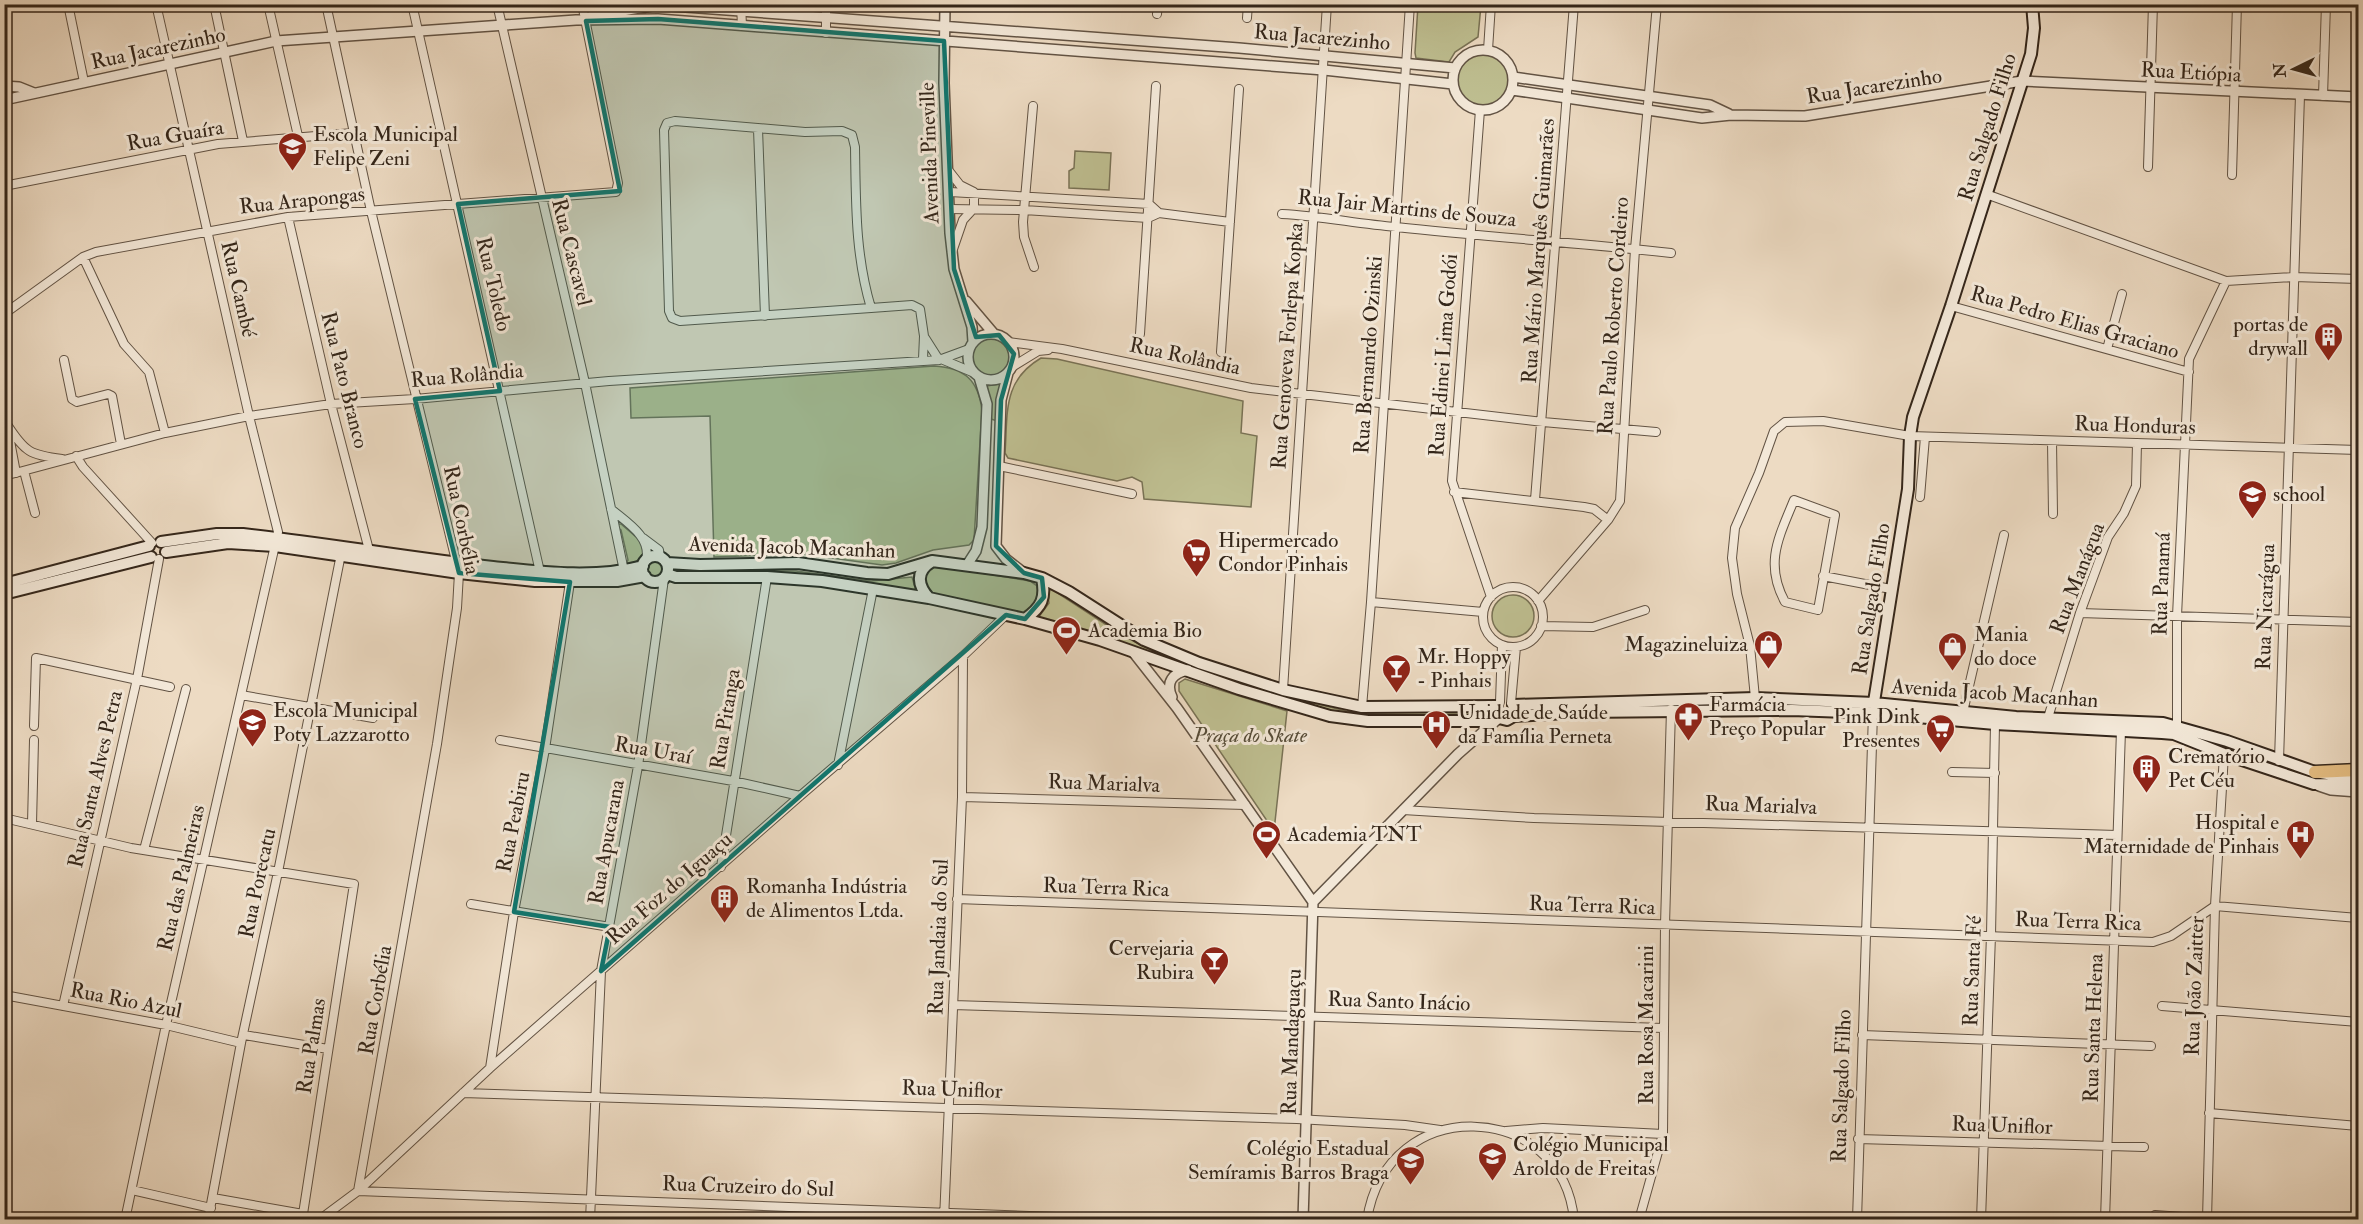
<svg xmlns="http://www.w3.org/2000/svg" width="2363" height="1224" viewBox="0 0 2363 1224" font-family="'IM FELL Double Pica',serif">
  <rect width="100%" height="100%" fill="#eddbc3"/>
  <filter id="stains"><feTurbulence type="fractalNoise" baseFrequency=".00333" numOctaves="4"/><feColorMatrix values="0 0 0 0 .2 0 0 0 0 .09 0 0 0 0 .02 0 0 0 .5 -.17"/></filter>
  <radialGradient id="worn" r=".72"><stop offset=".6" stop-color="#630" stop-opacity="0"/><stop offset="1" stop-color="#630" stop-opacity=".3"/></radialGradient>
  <path fill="#bebe90" stroke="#797255" stroke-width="1.5" d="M1418 5H1481L1478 37 1455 52 1449 62 1416 58 1415 53Z
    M1456 80a27 27 0 1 1 54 0a27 27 0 1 1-54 0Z
    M1075 151 1111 153 1109 190 1069 188V171L1074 168Z
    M970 358a20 20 0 1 1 40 0a20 20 0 1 1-40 0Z
    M1041 358 1057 359 1243 401 1241 433 1257 436 1251 507 1144 499 1142 482 1132 477 1117 481 1008 458 1005 453C1008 413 1002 381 1041 358Z
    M934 366C965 368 978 380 982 410L974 540 969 545 933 550 896 563 882 565 803 554 714 557 710 416 631 418 630 388Z
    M998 384 1000 385 997 421 991 419 990 400 987 386Z
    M618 524H621L642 542 643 554C639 561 634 564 625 565L628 560 621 530 616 527Z
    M647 568a8 8 0 1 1 16 0a8 8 0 1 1-16 0Z
    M673 565 693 570 796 571 871 581 912 577 916 591 805 574H675Z
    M938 566 1030 581 1037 586C1040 599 1035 610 1021 614L929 593 924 579 927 570Z
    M1047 586 1122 635 1143 646 1187 665 1256 689 1350 712 1468 711 1470 714 1351 716 1283 699 1038 618 1049 603Z
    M1492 616a21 21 0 1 1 42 0a21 21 0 1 1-42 0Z
    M1185 679 1287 711 1274 831 1179 691V683Z"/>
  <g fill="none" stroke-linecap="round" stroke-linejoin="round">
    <defs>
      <path id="minor" d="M68 4 84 82
        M214 4 243 141
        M268 4 298 136
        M326 4 371 211 459 573 457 608 437 744 358 1191
        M412 4 540 572
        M497 4 585 383 624 571
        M741 4 742 26
        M826 4V33
        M1157 14 1158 4
        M1247 18 1248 4
        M1488 50 1491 4
        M2323 96 2326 4
        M1033 106 1023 222 1024 237 1034 267
        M1480 110 1452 481 1491 597
        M675 121 805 132 842 131 852 135 855 147C856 204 855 254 871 308L680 321 672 318 669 311 664 130 667 123Z
        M758 129 765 316
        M2148 167 2153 4
        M949 171 960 185 974 192V208L963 220 952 252
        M2232 175 2237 4
        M4 186 218 144 353 133
        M950 192 1149 204 1159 213
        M1986 194 2226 281 2294 277 2358 279
        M949 209 1024 210 1148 218 1159 213 1230 222
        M1282 214C1321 216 1358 224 1396 227 1488 237 1579 243 1671 253
        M288 217 331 404 369 550
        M83 257 124 344 149 372 165 433
        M1951 306 2189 372
        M871 308 912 305 920 309 924 336 923 359
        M4 314 83 257 96 252 288 217 616 192 618 183 582 4
        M1140 334 1156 86
        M925 338 939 360
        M1008 342 1062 349 1251 388 1543 422 1656 432
        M2107 349 2122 294
        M1221 352 1239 89
        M941 359 972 372
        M64 360 72 399 77 402 108 394 112 396 121 444
        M1012 367 1038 351 1048 350
        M4 409 16 473
        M8 426C25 452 30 455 62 459
        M2052 441 2053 514
        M76 456 83 467 152 543
        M999 466 1132 494
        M24 471 35 513
        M4 476 165 433 249 416 331 404 415 399 609 381 939 360 969 349
        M1454 492 1584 507 1594 509 1608 520
        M1920 497 1925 437
        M1535 500 1574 4
        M1794 500 1835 515 1818 610 1785 602C1764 563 1779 537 1794 500Z
        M611 509C626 522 652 537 646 560
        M643 538 659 550 660 557
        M1823 576 1891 589
        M1483 617a30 30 0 1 1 60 0a30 30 0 1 1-60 0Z
        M1538 601 1608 520 1620 501 1635 249 1657 4
        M1371 602 1483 612
        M2080 613 2358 622
        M1541 626 1593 627 1645 610
        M1283 690 1327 4
        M241 695 373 718
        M1500 702 1502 645
        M1511 703 1516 647
        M1362 707 1371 602 1410 4
        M1754 710 1755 698 1750 646 1737 594 1732 558 1735 528 1759 473 1774 431 1785 422 1823 421 1910 436 2358 450
        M1963 712 2004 535
        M2047 721 2080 613 2108 537 2124 513 2136 486 2137 443
        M2177 725V616L2189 359 2226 281
        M34 726 36 658 170 687
        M500 740 733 781 800 796
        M2279 761 2300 95
        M838 765 873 589
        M1952 772 1995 773
        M962 797 1245 805
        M1403 810 1534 818 2117 835
        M4 818 131 848 354 884 303 1214
        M32 824 34 740
        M144 850 186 689
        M721 867 767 577
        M957 899 2153 942 2171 936 2215 906
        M471 904 610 927
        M2215 906 2358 918
        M4 995 166 1025 241 1043
        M953 1005 1663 1028
        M63 1006 137 679 159 559
        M2162 1006 2358 1022
        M244 1035 328 1049
        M1862 1035 2151 1046
        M490 1068 514 912 545 749 570 582
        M463 1093 1297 1119 1405 1125 1440 1130
        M2209 1113 2358 1126
        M1506 1131 1543 1128 1663 1134
        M1858 1139 2144 1147
        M132 1190 211 1208
        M358 1191 1137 1220
        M213 1198 303 1214
        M2155 1215 2210 1219
        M125 1220 166 1025 278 532 249 416 156 4
        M208 1220 241 1043 278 872 341 554
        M319 1220 358 1191 490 1068 800 796 963 656 1006 615
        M590 1220 601 971 638 766 664 579
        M944 1220 962 797 963 656
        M1367 1220C1387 1091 1563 1100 1574 1220
        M1639 1220 1663 1134 1665 925 1671 709
        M1857 1220 1873 713
        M1981 1220 1991 935 1995 724
        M2105 1220 2121 730
        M2207 1220 2215 906 2224 754"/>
      <path id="tertiary" d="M945 4 944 83 950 233 954 269 972 327 973 342
        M591 16 658 5 1239 48 1455 68
        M1453 80a30 30 0 1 1 60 0a30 30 0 1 1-60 0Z
        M1513 77 1710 105 1729 114
        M4 86 19 87 34 93
        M1512 90 1702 118 1731 115 1805 116 2022 81 2358 97
        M4 100 276 41 576 20 658 19 1324 70 1453 84
        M966 301 994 334
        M968 357a23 23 0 1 1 46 0a23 23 0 1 1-46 0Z
        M1008 373 1001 400 996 546 1006 559 1024 573
        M967 565 976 551 982 527 987 404 979 377
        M1133 652 1177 708 1313 902 1303 1220
        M1172 697C1165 682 1173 673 1188 670
        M2319 786 2331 790 2358 792
        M1313 902 1458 754 1499 718"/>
      <path id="secondary" d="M161 542 217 534H243C327 543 409 558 493 567 541 572 595 579 643 566
        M166 552 228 543 275 546 459 573 535 581H617L645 576
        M642 569a13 13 0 1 1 26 0a13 13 0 1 1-26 0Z
        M667 563 700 565 798 563 867 573 888 574 932 561 1024 573 1042 578 1069 592 1144 640 1199 663 1283 690 1362 707 1497 706
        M667 574 676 577H767L822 581 929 598 1025 619 1100 640 1239 689 1330 716 1368 721H1483L1499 718 1507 720 1514 716 1582 712 1792 710 1873 713 1995 724 2162 733 2174 734 2224 754 2314 784 2358 785
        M4 584 149 546
        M4 594 151 557
        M929 598C918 586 915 572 931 562
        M1025 619C1042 607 1046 598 1042 578
        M1513 705 1755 698 1874 703 2016 717 2163 723 2227 741 2315 772 2358 779
        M1873 708 1908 489 1910 436 1913 417 1951 306 2031 54 2034 28 2032 4"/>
      <path id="trunk" d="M2315 772 2358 770"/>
    </defs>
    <use href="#minor" stroke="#625344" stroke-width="10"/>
    <use href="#tertiary" stroke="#625344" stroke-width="12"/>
    <use href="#secondary" stroke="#34261a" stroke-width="14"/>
    <use href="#trunk" stroke="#34261a" stroke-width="15"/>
    <use href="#minor" stroke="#f3e8d8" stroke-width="8"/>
    <use href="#tertiary" stroke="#f3e8d8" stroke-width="9"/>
    <use href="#secondary" stroke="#f3e8d8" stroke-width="10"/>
    <use href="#trunk" stroke="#e6be82" stroke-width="12"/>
  </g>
  <path fill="#0f766e" fill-opacity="0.2" stroke="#0f766e" stroke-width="4.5" stroke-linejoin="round" d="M658 19 944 41 954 269 976 337 999 335 1014 354 1001 400 996 546 1024 573 1042 578 1044 597 1025 619 1006 615 601 971 610 927 514 912 570 582 459 573 415 399 500 391 458 204 620 191 586 21Z"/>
  <defs>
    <symbol id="school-pin" viewBox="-11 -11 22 30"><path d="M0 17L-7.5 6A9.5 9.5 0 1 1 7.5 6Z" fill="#8f2418" stroke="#f3e8d8"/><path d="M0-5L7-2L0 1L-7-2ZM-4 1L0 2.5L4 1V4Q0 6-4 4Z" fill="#fff"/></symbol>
    <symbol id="building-pin" viewBox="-11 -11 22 30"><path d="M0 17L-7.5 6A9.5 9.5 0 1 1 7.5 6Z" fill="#8f2418" stroke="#f3e8d8"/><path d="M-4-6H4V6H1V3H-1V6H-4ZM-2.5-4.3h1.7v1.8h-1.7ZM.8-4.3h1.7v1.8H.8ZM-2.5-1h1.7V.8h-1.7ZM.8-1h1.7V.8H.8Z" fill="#fff"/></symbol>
    <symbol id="supermarket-pin" viewBox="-11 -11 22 30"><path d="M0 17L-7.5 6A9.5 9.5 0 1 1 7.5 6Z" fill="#8f2418" stroke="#f3e8d8"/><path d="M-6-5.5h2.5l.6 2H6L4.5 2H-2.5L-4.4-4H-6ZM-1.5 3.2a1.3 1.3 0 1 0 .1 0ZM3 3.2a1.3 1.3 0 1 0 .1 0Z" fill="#fff"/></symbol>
    <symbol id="stadium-pin" viewBox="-11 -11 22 30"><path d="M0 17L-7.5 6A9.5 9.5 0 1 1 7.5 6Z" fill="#8f2418" stroke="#f3e8d8"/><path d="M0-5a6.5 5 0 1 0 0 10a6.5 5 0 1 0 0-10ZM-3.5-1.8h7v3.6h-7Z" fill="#fff"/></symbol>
    <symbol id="shop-pin" viewBox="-11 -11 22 30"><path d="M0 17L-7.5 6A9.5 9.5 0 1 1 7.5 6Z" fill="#8f2418" stroke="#f3e8d8"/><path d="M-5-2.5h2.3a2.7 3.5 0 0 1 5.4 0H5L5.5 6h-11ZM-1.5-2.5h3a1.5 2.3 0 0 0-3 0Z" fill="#fff"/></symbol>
    <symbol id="bar-pin" viewBox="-11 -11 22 30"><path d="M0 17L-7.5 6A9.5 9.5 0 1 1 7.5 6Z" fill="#8f2418" stroke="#f3e8d8"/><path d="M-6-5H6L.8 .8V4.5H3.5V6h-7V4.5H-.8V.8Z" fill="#fff"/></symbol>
    <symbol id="pharmacy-pin" viewBox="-11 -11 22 30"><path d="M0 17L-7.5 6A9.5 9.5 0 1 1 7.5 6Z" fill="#8f2418" stroke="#f3e8d8"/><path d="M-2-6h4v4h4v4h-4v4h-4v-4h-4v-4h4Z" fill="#fff"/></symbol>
    <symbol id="hospital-pin" viewBox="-11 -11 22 30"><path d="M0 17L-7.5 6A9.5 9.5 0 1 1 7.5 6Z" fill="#8f2418" stroke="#f3e8d8"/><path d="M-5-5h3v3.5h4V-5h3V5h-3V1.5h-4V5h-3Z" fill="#fff"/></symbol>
  </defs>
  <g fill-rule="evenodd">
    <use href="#school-pin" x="276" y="130" width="33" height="45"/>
    <use href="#building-pin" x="2312" y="320" width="33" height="45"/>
    <use href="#school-pin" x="2236" y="478" width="33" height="45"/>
    <use href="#supermarket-pin" x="1180" y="536" width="33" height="45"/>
    <use href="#stadium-pin" x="1050" y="614" width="33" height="45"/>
    <use href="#shop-pin" x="1752" y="628" width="33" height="45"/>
    <use href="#shop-pin" x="1936" y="630" width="33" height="45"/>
    <use href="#bar-pin" x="1380" y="652" width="33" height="45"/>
    <use href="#pharmacy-pin" x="1672" y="700" width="33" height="45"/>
    <use href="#school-pin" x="236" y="706" width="33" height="45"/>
    <use href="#hospital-pin" x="1420" y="708" width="33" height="45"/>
    <use href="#supermarket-pin" x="1924" y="712" width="33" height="45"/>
    <use href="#building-pin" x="2130" y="752" width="33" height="45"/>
    <use href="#stadium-pin" x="1250" y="818" width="33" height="45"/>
    <use href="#hospital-pin" x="2284" y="818" width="33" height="45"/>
    <use href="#building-pin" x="708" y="882" width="33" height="45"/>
    <use href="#bar-pin" x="1198" y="944" width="33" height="45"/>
    <use href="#school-pin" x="1476" y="1140" width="33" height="45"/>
    <use href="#school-pin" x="1394" y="1144" width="33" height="45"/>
  </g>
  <g text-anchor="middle" stroke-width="6" stroke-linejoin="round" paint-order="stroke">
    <g font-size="21" fill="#34261a" stroke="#f3e8d8">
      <text transform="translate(1322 37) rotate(5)" y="7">Rua Jacarezinho</text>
      <text transform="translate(158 48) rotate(-12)" y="7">Rua Jacarezinho</text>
      <text transform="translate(2191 72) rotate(3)" y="7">Rua Etiópia</text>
      <text transform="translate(1874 86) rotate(-9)" y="7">Rua Jacarezinho</text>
      <text transform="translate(1987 127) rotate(-73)" y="7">Rua Salgado Filho</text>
      <text transform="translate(175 135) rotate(-10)" y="7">Rua Guaíra</text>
      <text transform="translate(929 153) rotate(-92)" y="7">Avenida Pineville</text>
      <text transform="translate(302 200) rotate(-6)" y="7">Rua Arapongas</text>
      <text transform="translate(1407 208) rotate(6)" y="7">Rua Jair Martins de Souza</text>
      <text transform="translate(1538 251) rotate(-86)" y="7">Rua Mário Marquês Guimarães</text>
      <text transform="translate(572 252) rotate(76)" y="7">Rua Cascavel</text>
      <text transform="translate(494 284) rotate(77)" y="7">Rua Toledo</text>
      <text transform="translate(239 289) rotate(77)" y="7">Rua Cambé</text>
      <text transform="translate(1613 316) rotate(-86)" y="7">Rua Paulo Roberto Cordeiro</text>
      <text transform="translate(2075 322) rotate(16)" y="7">Rua Pedro Elias Graciano</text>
      <text transform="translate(1287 346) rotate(-86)" y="7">Rua Genoveva Forlepa Kopka</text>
      <text transform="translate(1368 355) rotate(-86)" y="7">Rua Bernanrdo Ozinski</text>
      <text transform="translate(1443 355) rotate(-86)" y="7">Rua Edinei Lima Godói</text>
      <text transform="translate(1185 356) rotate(12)" y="7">Rua Rolândia</text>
      <text transform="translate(467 375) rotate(-5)" y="7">Rua Rolândia</text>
      <text transform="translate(345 380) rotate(76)" y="7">Rua Pato Branco</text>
      <text transform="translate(2135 425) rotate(2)" y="7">Rua Honduras</text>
      <text transform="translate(462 520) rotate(78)" y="7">Rua Corbélia</text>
      <text transform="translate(792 547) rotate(2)" y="7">Avenida Jacob Macanhan</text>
      <text transform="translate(2077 578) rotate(-69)" y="7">Rua Manágua</text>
      <text transform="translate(2161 584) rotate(-88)" y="7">Rua Panamá</text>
      <text transform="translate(1871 599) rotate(-81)" y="7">Rua Salgado Filho</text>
      <text transform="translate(2265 607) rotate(-88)" y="7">Rua Nicarágua</text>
      <text transform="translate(1995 693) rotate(4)" y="7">Avenida Jacob Macanhan</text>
      <text transform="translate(725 719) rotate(-81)" y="7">Rua Pitanga</text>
      <text transform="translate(653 750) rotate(10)" y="7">Rua Uraí</text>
      <text transform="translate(95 779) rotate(-77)" y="7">Rua Santa Alves Petra</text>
      <text transform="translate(1104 783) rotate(2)" y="7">Rua Marialva</text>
      <text transform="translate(1761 805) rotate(2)" y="7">Rua Marialva</text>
      <text transform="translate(513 822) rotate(-79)" y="7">Rua Peabiru</text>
      <text transform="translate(606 842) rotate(-80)" y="7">Rua Apucarana</text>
      <text transform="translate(181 878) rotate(-77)" y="7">Rua das Palmeiras</text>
      <text transform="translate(257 883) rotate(-78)" y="7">Rua Porecatu</text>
      <text transform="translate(1106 887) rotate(2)" y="7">Rua Terra Rica</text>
      <text transform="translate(669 888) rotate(-41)" y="7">Rua Foz do Iguaçu</text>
      <text transform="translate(1592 905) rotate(2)" y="7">Rua Terra Rica</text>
      <text transform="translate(2078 921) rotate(2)" y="7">Rua Terra Rica</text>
      <text transform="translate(938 937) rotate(-88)" y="7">Rua Jandaia do Sul</text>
      <text transform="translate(1972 971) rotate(-88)" y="7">Rua Santa Fé</text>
      <text transform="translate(2194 986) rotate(-88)" y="7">Rua João Zaitter</text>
      <text transform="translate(126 1000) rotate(11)" y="7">Rua Rio Azul</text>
      <text transform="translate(375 1000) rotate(-80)" y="7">Rua Corbélia</text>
      <text transform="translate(1399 1001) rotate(2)" y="7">Rua Santo Inácio</text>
      <text transform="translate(1646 1025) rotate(-90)" y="7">Rua Rosa Macarini</text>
      <text transform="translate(2093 1028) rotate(-88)" y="7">Rua Santa Helena</text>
      <text transform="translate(1291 1042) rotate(-88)" y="7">Rua Mandaguaçu</text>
      <text transform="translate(311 1046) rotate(-81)" y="7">Rua Palmas</text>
      <text transform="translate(1841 1086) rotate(-88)" y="7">Rua Salgado Filho</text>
      <text transform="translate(952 1089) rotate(2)" y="7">Rua Uniflor</text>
      <text transform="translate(2002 1125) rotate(2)" y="7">Rua Uniflor</text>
      <text transform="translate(748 1186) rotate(2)" y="7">Rua Cruzeiro do Sul</text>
    </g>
    <g font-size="21" fill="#34261a" stroke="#f3e8d8" text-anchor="start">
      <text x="313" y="141">Escola Municipal<tspan x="313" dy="24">Felipe Zeni</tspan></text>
      <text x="2308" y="331" text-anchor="end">portas de<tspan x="2308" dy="24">drywall</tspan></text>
      <text x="2273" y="501">school</text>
      <text x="1218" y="547">Hipermercado<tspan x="1218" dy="24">Condor Pinhais</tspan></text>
      <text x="1088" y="637">Academia Bio</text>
      <text x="1974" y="641">Mania<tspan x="1974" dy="24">do doce</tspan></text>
      <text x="1748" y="651" text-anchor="end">Magazineluiza</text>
      <text x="1417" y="663">Mr. Hoppy<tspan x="1417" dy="24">- Pinhais</tspan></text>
      <text x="1709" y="711">Farmácia<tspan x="1709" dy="24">Preço Popular</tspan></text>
      <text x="273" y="717">Escola Municipal<tspan x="273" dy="24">Poty Lazzarotto</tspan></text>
      <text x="1458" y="719">Unidade de Saúde<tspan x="1458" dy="24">da Família Perneta</tspan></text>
      <text x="1920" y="723" text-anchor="end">Pink Dink<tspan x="1920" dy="24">Presentes</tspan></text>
      <text x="2168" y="763">Crematório<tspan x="2168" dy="24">Pet Céu</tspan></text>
      <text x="2279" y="829" text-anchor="end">Hospital e<tspan x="2279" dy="24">Maternidade de Pinhais</tspan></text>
      <text x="1287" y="841">Academia TNT</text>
      <text x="746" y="893">Romanha Indústria<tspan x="746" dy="24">de Alimentos Ltda.</tspan></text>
      <text x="1194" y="955" text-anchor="end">Cervejaria<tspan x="1194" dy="24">Rubira</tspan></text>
      <text x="1513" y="1151">Colégio Municipal<tspan x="1513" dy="24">Aroldo de Freitas</tspan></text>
      <text x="1389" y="1155" text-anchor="end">Colégio Estadual<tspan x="1389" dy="24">Semíramis Barros Braga</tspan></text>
    </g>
    <g font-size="21" font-style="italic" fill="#564c38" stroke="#f3e8d8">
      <text x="1250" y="742">Praça do Skate</text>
    </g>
  </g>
  <rect width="2363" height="1224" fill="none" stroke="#eddbc3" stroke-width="24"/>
  <rect x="6" y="6" width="2351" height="1212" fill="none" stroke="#34261a" stroke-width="3"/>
  <rect x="12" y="12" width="2339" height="1200" fill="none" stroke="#34261a" stroke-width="1.5"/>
  <g transform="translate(2294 69) rotate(265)" stroke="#f3e8d8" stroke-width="4.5" paint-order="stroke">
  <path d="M0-4.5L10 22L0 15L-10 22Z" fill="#34261a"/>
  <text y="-9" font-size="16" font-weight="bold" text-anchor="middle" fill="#34261a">N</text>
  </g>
  <rect width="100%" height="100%" filter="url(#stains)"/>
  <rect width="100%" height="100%" fill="url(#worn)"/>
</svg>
